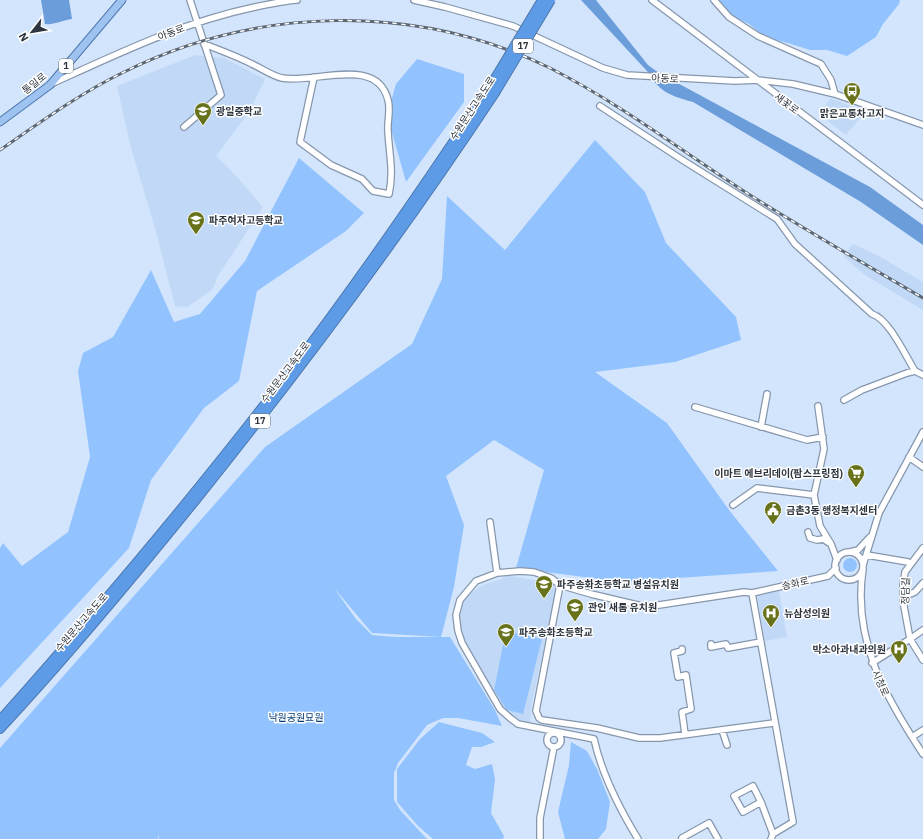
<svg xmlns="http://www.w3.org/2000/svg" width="923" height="839" viewBox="0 0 923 839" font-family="'IBM Plex Sans','Noto Sans KR',sans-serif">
  <rect width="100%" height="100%" fill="#d3e5fd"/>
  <path fill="#c1d9f6" d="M195 55 224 58 265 79 249 112 216 156 229 168 263 207 218 276 212 290 187 307 175 306 155 228 131 148 117 86Z
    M831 98 865 112 846 135 819 114Z
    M853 244 877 255 923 282V310L865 275 843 256Z
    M510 576 552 583 557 591 539 670 532 703 530 724 519 722 503 709 464 642 460 629 459 618 463 602 470 594 483 585Z
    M779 591 787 637 765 641 757 595Z"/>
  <path fill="#93c3fe" d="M719 0H900L899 4 883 24 876 37 847 56 827 50H810L788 43 766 38 749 24 732 16Z
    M417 59 464 74V102L406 182 387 115 396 84Z
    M595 140 645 192 666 243 736 317 741 340 675 362 595 372 667 423 729 510 778 571 621 582 516 568 544 470 494 440 446 476 464 525 454 587 441 637 372 633 334 588 356 619 372 635 395 637H450L495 710 502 726 458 718H443L427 725 398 763 394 773V800L400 810 427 839H159L158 834V839H0V748L265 447 412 344 442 279 447 196 505 250Z
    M299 158 364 213 346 231 257 291 239 381 204 408 151 480 129 548 0 688V548L3 543 22 566 68 532 90 457 78 371 83 353 113 337 151 270 174 322 200 314 245 261Z
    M843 565a7 7 0 1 1 14 0a7 7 0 1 1-14 0Z
    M513 632 542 639 523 714 507 710 494 690 504 640Z
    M439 722 482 733 495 742 481 747H472L466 765 475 769 492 764 495 779 491 813 504 836 503 839H433L418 826 397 802V769L420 739Z
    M571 742 587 751 597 769 610 802 606 829 598 839H565L558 812 569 765Z"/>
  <path fill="#6b9ddb" d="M41 0H69L72 19C63 20 54 25 45 24Z
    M581 0H596L648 65 659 73 870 187 923 225V245L861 202 693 102C671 96 659 92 647 71Z"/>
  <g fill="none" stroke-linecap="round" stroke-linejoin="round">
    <defs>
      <path id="minor" d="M414 0 445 7 513 26 603 68 627 75 735 81 758 80 793 84 835 94 923 125
        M652 0 923 205
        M714 0 729 17 758 36 821 64 831 80 835 94
        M204 44C220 50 236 56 252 64 261 68 272 76 282 78 314 84 377 55 388 100 391 111 387 121 388 131 389 154 394 170 389 194L373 191 362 179 331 165 300 142 314 77
        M51 84C117 54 183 22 255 7 269 4 283 1 297 0
        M600 106 684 161 777 219 795 244 872 314C889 319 905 355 915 371
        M184 127 221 95 190 0
        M844 400 862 390 907 373 915 371 923 375
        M818 406 824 449 814 495 820 526 831 544
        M695 407 807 440 823 437
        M761 427 767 394
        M909 457 923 467
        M733 505 757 488 814 495
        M490 522 497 573
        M808 532 810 538 817 540 823 539 831 544 837 560
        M923 548 905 572 903 586V601L910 639 923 630
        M850 552 858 550 870 537
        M835 566a14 14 0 1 1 28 0a14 14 0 1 1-28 0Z
        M867 555 908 562 911 564
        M863 565 879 513 923 432
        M863 569C852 640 886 698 923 754
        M560 585 536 711 539 718 542 720 597 728 639 738H660L774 723
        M752 593 828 576 836 568
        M903 597 915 592 923 583
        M711 644V647L726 644 728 648 761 642
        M682 649V651L674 653 678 677 686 675 691 709 682 712 685 734
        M872 663 910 639 923 660
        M722 730 727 745
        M547 740a7 7 0 1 1 14 0a7 7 0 1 1-14 0Z
        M912 737 923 730
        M761 802 743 812 734 796 753 786 761 802 773 834
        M540 839V818L554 747
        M638 839C619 808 602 775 594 739L518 724 510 718 500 709 462 643 458 631 456 615 460 600 476 581 497 573 520 571 534 572 551 578 560 585 591 594 646 607 744 592 752 593 793 822 773 834 771 839
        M683 839 682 838 709 823 718 839"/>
      <path id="major" d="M0 122 50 85 122 0"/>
      <path id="highway" d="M0 720C100 608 197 493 288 374 359 281 425 185 489 88
        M0 729C68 656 132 579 195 501 301 369 402 234 495 93"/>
    </defs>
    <use href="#minor" stroke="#8697ad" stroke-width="8"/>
    <use href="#major" stroke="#4d77ac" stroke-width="9"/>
    <use href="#highway" stroke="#4d77ac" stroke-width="10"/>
    <use href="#minor" stroke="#fff" stroke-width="5.5"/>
    <use href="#major" stroke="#9ec3f1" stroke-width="7"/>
    <use href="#highway" stroke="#5d9be7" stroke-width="8"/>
    <defs>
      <path id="rail" d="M0 150C39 123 79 94 122 73 255 6 415 2 550 68 621 104 683 152 750 195 807 231 865 264 923 298"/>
    </defs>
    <use href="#rail" stroke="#5d6875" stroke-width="3"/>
    <use href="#rail" stroke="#fff" stroke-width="1.5" stroke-dasharray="4.5" stroke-linecap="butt"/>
    <defs>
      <path id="highway-bridge" d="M489 88 542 0
        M495 93 551 0"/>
    </defs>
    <use href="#highway-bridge" stroke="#4d77ac" stroke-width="10" stroke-linecap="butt"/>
    <use href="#highway-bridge" stroke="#5d9be7" stroke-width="8"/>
  </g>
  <defs>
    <symbol id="bus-pin" viewBox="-11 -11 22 30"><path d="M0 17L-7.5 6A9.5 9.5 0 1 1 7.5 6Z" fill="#68721a" stroke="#fff"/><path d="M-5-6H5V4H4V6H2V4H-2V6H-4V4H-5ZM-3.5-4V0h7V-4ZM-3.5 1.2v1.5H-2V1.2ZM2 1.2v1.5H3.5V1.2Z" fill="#fff"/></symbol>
    <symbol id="school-pin" viewBox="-11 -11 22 30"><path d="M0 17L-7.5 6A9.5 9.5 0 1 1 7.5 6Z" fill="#68721a" stroke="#fff"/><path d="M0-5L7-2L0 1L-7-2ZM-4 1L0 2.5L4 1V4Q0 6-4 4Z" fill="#fff"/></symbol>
    <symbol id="supermarket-pin" viewBox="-11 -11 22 30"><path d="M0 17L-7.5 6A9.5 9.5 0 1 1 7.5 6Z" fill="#68721a" stroke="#fff"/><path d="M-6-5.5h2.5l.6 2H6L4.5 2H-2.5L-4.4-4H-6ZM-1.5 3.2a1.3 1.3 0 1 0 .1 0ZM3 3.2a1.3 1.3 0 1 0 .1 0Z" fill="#fff"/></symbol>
    <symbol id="civic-pin" viewBox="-11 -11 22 30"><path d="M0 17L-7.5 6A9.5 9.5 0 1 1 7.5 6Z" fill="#68721a" stroke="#fff"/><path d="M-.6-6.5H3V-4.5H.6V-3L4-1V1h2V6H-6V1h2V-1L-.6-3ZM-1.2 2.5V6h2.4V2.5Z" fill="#fff"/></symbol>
    <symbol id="hospital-pin" viewBox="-11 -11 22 30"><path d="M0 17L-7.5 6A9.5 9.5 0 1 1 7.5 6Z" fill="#68721a" stroke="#fff"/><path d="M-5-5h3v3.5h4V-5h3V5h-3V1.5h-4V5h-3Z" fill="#fff"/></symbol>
  </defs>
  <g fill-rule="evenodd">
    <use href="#bus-pin" x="842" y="81" width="20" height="27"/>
    <use href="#school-pin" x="193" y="101" width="20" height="27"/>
    <use href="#school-pin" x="186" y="210" width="20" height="27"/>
    <use href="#supermarket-pin" x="846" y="463" width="20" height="27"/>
    <use href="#civic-pin" x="763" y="500" width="20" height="27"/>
    <use href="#school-pin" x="534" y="574" width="20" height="27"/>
    <use href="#school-pin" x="565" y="597" width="20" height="27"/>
    <use href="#hospital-pin" x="761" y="603" width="20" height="27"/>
    <use href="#school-pin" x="496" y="622" width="20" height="27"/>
    <use href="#hospital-pin" x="889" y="639" width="20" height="27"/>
  </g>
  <g text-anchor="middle" stroke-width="3" stroke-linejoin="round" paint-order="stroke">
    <g fill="#fff" stroke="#6d7278" stroke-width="1">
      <rect x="513" y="39" width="20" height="14" rx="3"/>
      <rect x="59" y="59" width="14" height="14" rx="3"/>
      <rect x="250" y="414" width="20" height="14" rx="3"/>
    </g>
    <g font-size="9" font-weight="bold" fill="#2e353e">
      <text x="523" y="49">17</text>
      <text x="66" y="69">1</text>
      <text x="260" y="424">17</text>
    </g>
    <g font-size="10" fill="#2e353e" stroke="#fff">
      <text transform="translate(171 32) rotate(-21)" y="4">아동로</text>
      <text transform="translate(665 78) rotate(2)" y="4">아동로</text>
      <text transform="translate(34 83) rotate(-39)" y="4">통일로</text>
      <text transform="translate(787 103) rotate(37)" y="4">새꽃로</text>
      <text transform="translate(472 108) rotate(-57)" y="4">수원문산고속도로</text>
      <text transform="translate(285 372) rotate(-53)" y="4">수원문산고속도로</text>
      <text transform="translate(795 583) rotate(-13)" y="4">송화로</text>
      <text transform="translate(905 591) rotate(-88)" y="4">정담길</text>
      <text transform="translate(81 622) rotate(-49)" y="4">수원문산고속도로</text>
      <text transform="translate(881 683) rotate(66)" y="4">시청로</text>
    </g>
    <g font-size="10" font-weight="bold" fill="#2e353e" stroke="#fff" text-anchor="start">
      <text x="216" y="115">광일중학교</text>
      <text x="852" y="117" text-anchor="middle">맑은교통차고지</text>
      <text x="209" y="224">파주여자고등학교</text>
      <text x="843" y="477" text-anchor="end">이마트 에브리데이(팜스프링점)</text>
      <text x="786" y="514">금촌3동 행정복지센터</text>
      <text x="557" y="588">파주송화초등학교 병설유치원</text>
      <text x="588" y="611">관인 새롬 유치원</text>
      <text x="784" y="617">뉴삼성의원</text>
      <text x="519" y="636">파주송화초등학교</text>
      <text x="886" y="653" text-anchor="end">박소아과내과의원</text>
    </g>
    <g font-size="10" fill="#053c73" stroke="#fff">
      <text x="296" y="721">낙원공원묘원</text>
    </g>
  </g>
  <g transform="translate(32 32) rotate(239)" stroke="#ffffff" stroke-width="3" paint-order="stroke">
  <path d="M0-3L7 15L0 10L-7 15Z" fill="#2e353e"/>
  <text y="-6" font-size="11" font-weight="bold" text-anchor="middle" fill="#2e353e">N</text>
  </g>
</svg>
